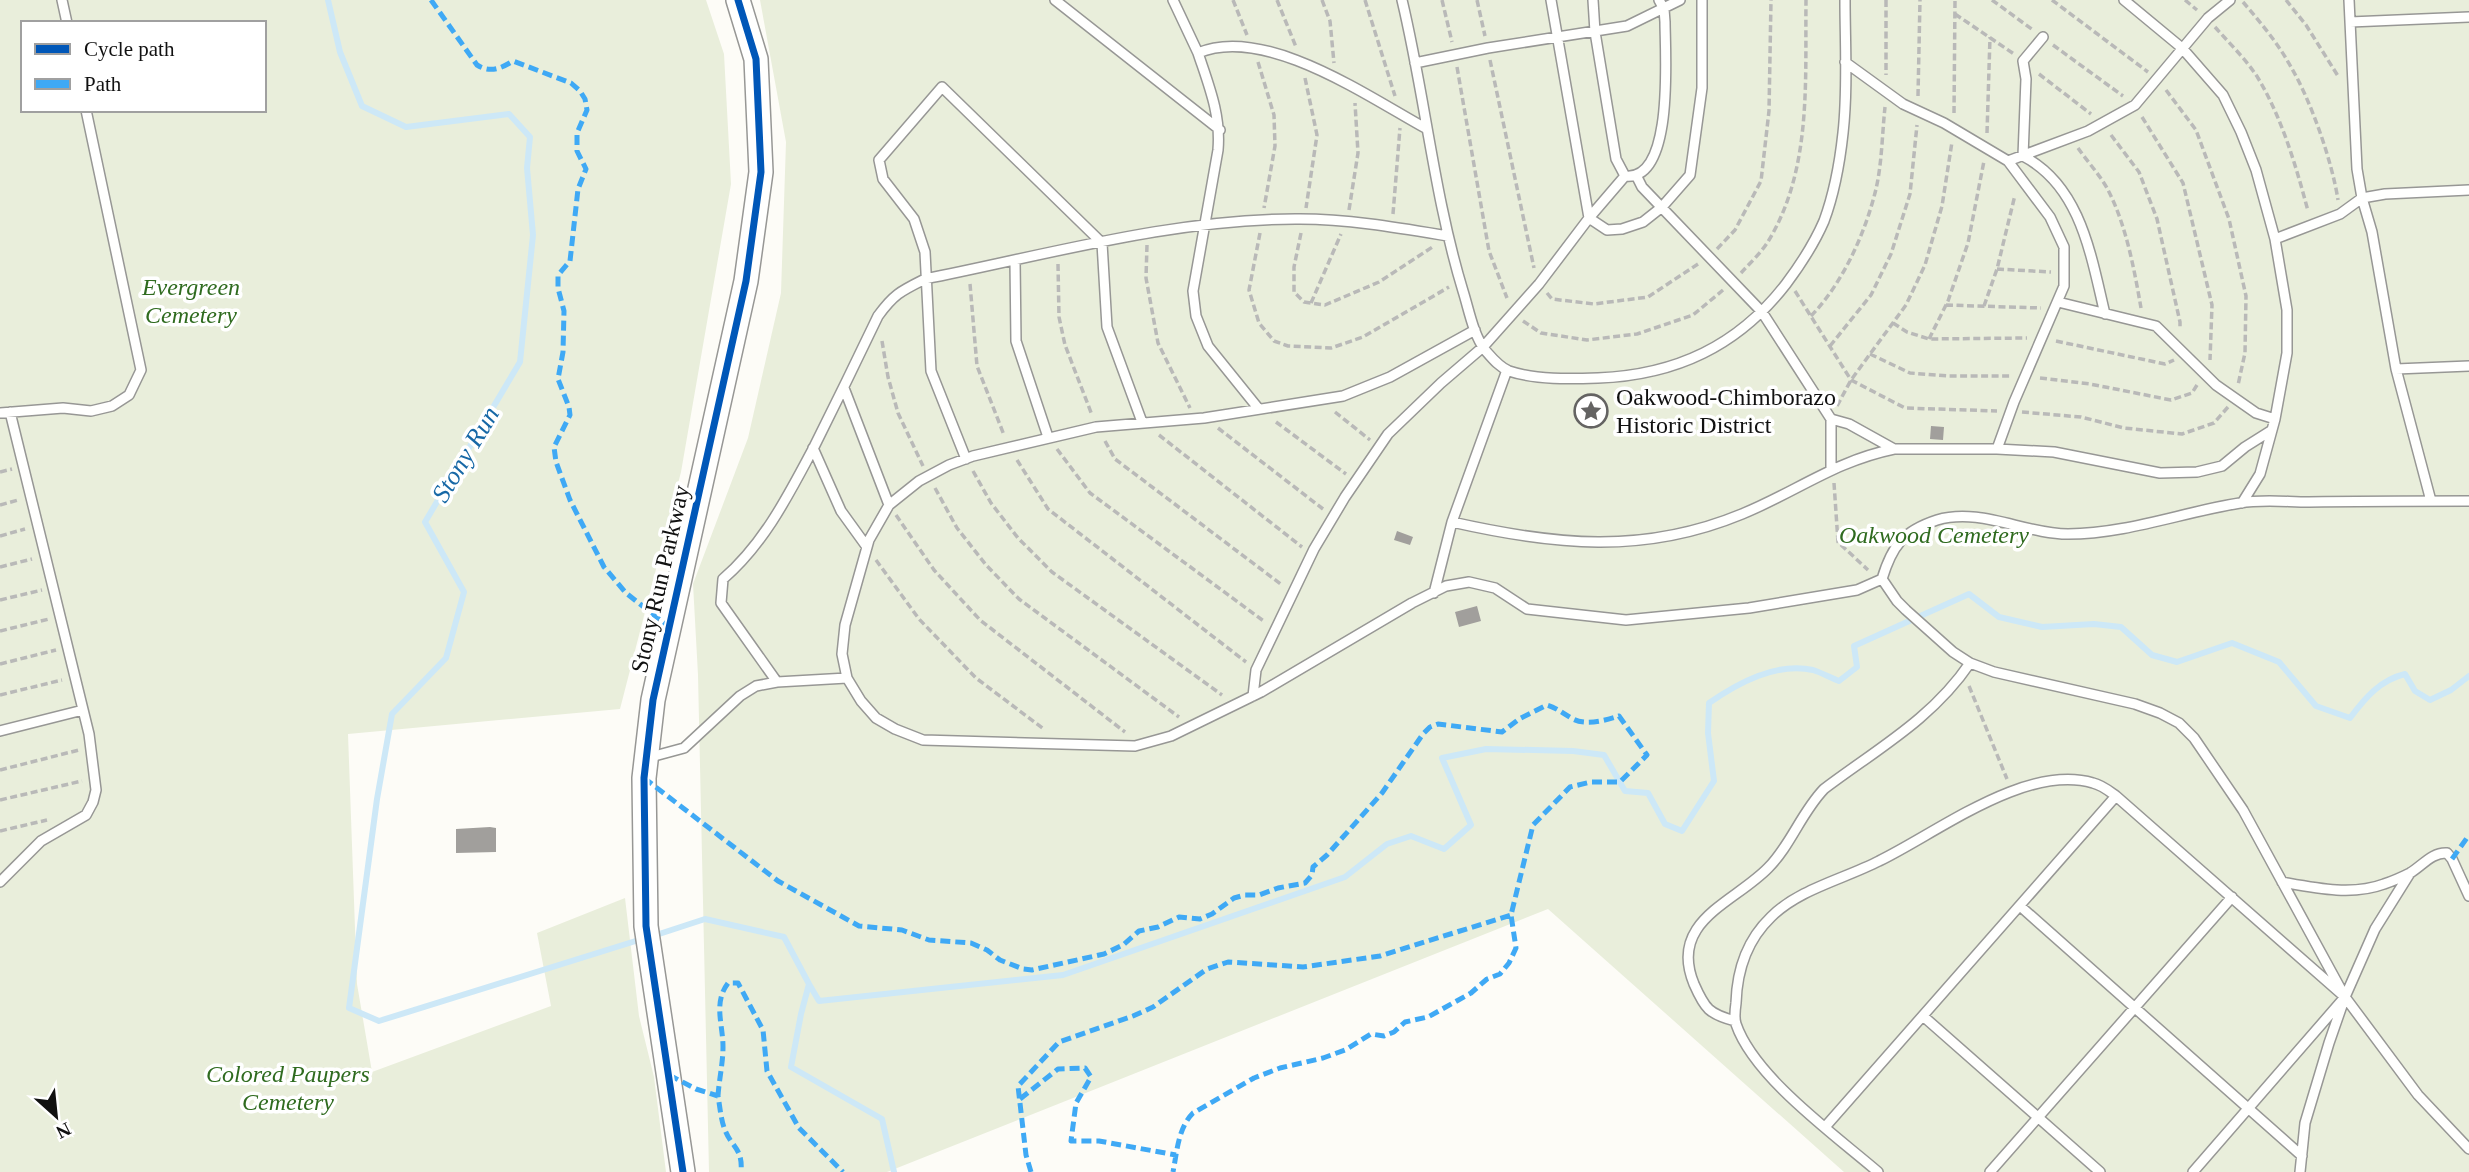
<svg xmlns="http://www.w3.org/2000/svg" width="2469" height="1172" viewBox="0 0 2469 1172" font-family="'Times New Roman',serif">
  <rect width="100%" height="100%" fill="#fdfcf7"/>
  <path fill="#e9eedb" fill-rule="evenodd" d="M0 0H706L724 54 731 184 681 472 620 709 348 734 357 984 372 1072 551 1006 537 933 625 898 639 1016 654 1077 666 1172H0ZM23 23H264V110H23Z
    M760 0H2469V1172H1844L1548 909 887 1172H709L698 675 693 584 748 438 781 293 786 142Z"/>
  <g fill="none" stroke-linecap="round" stroke-linejoin="round">
    <path stroke="#cde8f7" stroke-width="6" d="M328 0 340 52 362 106 406 127 509 114 530 137 527 168 533 235 520 362 425 522 464 592 446 658 392 714 377 799 349 1008 379 1021 642 939
      M653 936 705 919 784 937 809 984 801 1014 791 1067 882 1119 894 1172
      M809 984 819 1001 1063 975 1345 877 1387 844 1411 836 1444 849 1471 825 1442 758 1486 749 1573 751 1604 755 1625 791 1648 793 1665 824 1682 831 1714 781 1708 733 1709 703C1738 683 1776 662 1813 670 1822 673 1831 678 1839 681L1857 667 1854 646 1969 594 1999 617 2042 627 2094 624 2121 627 2152 655 2177 662 2232 643 2279 662 2316 706 2350 718C2365 698 2380 680 2405 674L2415 691 2430 700 2451 690 2469 676"/>
  </g>
  <path fill="#a19f9c" d="M1931 426 1944 427 1943 440 1930 439Z
    M1397 531 1413 537 1410 545 1394 540Z
    M1477 606 1481 621 1459 627 1455 612Z
    M490 827 496 828V852L456 853V829Z"/>
  <g fill="none" stroke-linecap="round" stroke-linejoin="round">
    <defs>
      <path id="service" d="M62 0 67 23
        M1055 0 1220 130
        M1173 0 1198 53C1265 24 1370 98 1427 129
        M1402 0C1425 96 1434 196 1463 291 1469 310 1473 334 1485 350 1492 358 1499 367 1509 371 1536 380 1570 379 1598 378 1676 375 1738 346 1786 284 1801 264 1814 244 1824 221 1834 194 1840 161 1843 133 1848 89 1845 43 1845 0
        M1551 0 1589 218 1607 230 1622 229 1643 222 1662 207 1690 175 1702 88V0
        M1593 0 1595 32 1616 159 1625 176C1675 182 1665 52 1665 22L1664 9 1659 0
        M2124 0 2182 48 2223 95 2241 132 2256 170 2275 239 2287 310V353L2275 419 2260 474 2242 503
        M2349 0 2357 169 2362 198 2372 232 2396 369 2431 501
        M2350 22 2469 17
        M2043 37 2023 61 2026 79 2023 156C2081 186 2091 256 2105 314
        M1198 53C1209 86 1221 115 1218 150L1193 291 1196 316 1208 346 1258 408
        M1845 62 1903 104 1944 123 2008 161 2088 131 2135 105 2208 18 2230 0
        M1415 63 1488 48 1627 26 1680 0
        M2008 161 2050 217 2064 247V286L2014 402 1997 449 2054 452 2160 473 2197 472 2222 466 2245 447 2272 430
        M1636 175 1642 187 1762 312 1831 419 1849 424 1894 449H1997
        M2275 239 2340 214 2362 198 2385 194 2469 190
        M1015 261 1016 341 1048 437
        M2058 302 2156 326 2216 385 2256 413 2275 419
        M1475 330 1390 377 1343 396 1204 418 1096 427 973 456 949 465 919 481 889 505 869 540 845 625 842 654 847 678 861 701 876 718 895 729 923 740 1135 746 1171 736 1261 692 1412 603 1446 586 1469 582 1495 588 1527 609 1626 620 1749 608 1857 590 1882 579
        M2396 369 2469 366
        M844 388 889 505
        M0 413 63 408 91 411 112 406 129 395 141 370 86 110
        M813 448 841 511 867 547
        M966 459 931 371 925 252 914 219 883 179 879 160 942 87 1102 243 1107 327 1142 422
        M1831 469V419
        M2469 501C2416 501 2363 501 2309 502 2287 502 2262 499 2240 503 2183 512 2126 534 2068 534 2025 534 1980 507 1937 520 1903 531 1892 546 1882 579L1897 601 1906 610 1953 652 1970 663 1994 672 2135 704 2160 713 2179 723 2194 738 2243 810 2345 997 2418 1095 2469 1149
        M1452 522C1554 545 1643 555 1742 514 1796 492 1835 461 1894 449
        M1434 593 1452 522 1507 370
        M777 682 721 603 723 579C764 544 789 494 814 447 836 403 857 360 878 316 894 294 901 291 925 279 1046 255 1176 218 1300 219 1349 219 1400 228 1448 236
        M1253 696 1256 670 1314 549 1345 497 1388 434 1441 383 1483 347 1539 284 1589 218 1625 176
        M0 731 83 710
        M647 758 684 748 740 696 756 686 777 682 847 678
        M0 882 41 841 86 815 93 802 96 790 89 734 10 412
        M2282 882C2315 888 2352 896 2384 884 2393 881 2402 877 2410 873 2422 866 2432 852 2447 853L2452 859 2469 896
        M2020 906 2302 1156
        M1923 1016 2100 1172
        M1735 1021C1709 1014 1705 1009 1694 984 1668 921 1734 903 1768 868 1791 845 1801 813 1824 789 1877 749 1932 719 1970 663
        M1825 1127 2116 796
        M1878 1172C1835 1135 1754 1077 1736 1024 1734 1018 1735 1010 1736 1003 1737 970 1747 940 1771 917 1799 889 1844 879 1879 861 1937 833 2026 763 2093 783 2102 785 2109 791 2116 796L2345 997 2193 1172
        M1990 1172 2232 897
        M2300 1172 2305 1123 2329 1043 2345 997 2375 929 2410 873"/>
      <path id="tertiary" d="M683 1172 646 926 644 778 653 700 746 281 761 172 756 59 738 0"/>
    </defs>
    <use href="#service" stroke="#979795" stroke-width="12"/>
    <use href="#tertiary" stroke="#979795" stroke-width="26"/>
    <path stroke="#b9b9b8" stroke-width="3.5" stroke-dasharray="7 3.5" stroke-linecap="butt" d="M1233 0 1247 35
      M1277 0 1296 47
      M1322 0 1330 21 1334 63
      M1365 0 1395 96
      M1442 0 1452 42
      M1477 0 1485 36
      M1886 0V75
      M1992 0 2033 30
      M2052 0 2148 72
      M2185 0 2197 10
      M2286 0 2306 25 2338 76
      M2243 2C2260 22 2278 43 2291 67 2311 101 2332 161 2338 200
      M1955 14 2014 54
      M2215 27C2229 43 2246 59 2258 78 2282 118 2296 166 2308 211
      M2053 45 2123 96
      M1490 60 1534 268
      M1258 62 1274 115 1275 146 1264 208
      M1457 67 1489 251 1507 298
      M2039 74 2091 114
      M1305 78 1317 135 1306 208
      M2166 90 2196 130 2229 219 2246 296 2245 353 2238 385
      M1918 96 1920 0
      M1954 113 1955 0
      M2142 117 2183 183 2212 305 2210 360
      M1987 133 1990 37
      M2111 135 2139 172 2157 219 2180 322V329
      M2078 148C2087 161 2099 174 2107 188 2126 224 2134 268 2141 308
      M1349 210 1358 153 1355 103
      M1393 214 1400 128
      M1260 233 1249 290 1259 323 1274 341 1288 346 1331 348 1363 337 1449 287
      M1301 233 1294 267V292L1304 302 1325 305 1379 282 1434 246
      M1147 245 1146 278 1158 343 1190 408
      M1717 249 1735 230 1761 181 1769 111 1771 0
      M1058 264 1059 317 1065 345 1092 415
      M1997 269 2051 272
      M1741 273C1750 263 1762 252 1769 240 1812 168 1805 81 1806 0
      M970 284 977 366 1004 435
      M1795 291 1851 380 1905 408 1997 411
      M1547 293 1552 299 1594 304 1648 297 1698 264
      M1311 303 1341 234
      M1946 305 2041 308
      M1984 306 1997 269 2015 195
      M1811 316C1842 284 1864 236 1875 193 1882 166 1882 135 1885 107
      M1523 321 1541 333 1587 340 1637 334 1693 315 1723 290
      M1893 323 1907 332 1929 339 2027 338
      M1929 339 1948 301 1968 243 1984 161
      M882 341 888 377 898 413 923 466
      M2056 341 2165 364 2174 360
      M1830 346 1871 295 1891 254 1910 194 1917 125
      M1870 354 1910 373 1948 376H2012
      M2040 378 2090 384 2171 400 2192 393 2197 385
      M1837 406 1851 380 1906 305 1925 265 1942 206 1952 142
      M1335 412 1370 440
      M2022 412 2081 417 2124 428 2182 434 2214 423 2228 407
      M1276 422 1346 474
      M1218 428 1323 509
      M1159 435 1302 547
      M1105 441 1115 459 1282 585
      M1057 449 1090 493 1265 622
      M1017 460 1048 509 1246 662
      M973 471 991 503 1018 538 1052 572 1222 695
      M0 472 12 469
      M1834 483 1838 542 1868 570
      M935 488 957 528 986 565 1019 599 1179 717
      M0 505 18 500
      M896 515 934 570 980 620 1125 732
      M0 536 25 529
      M876 560 919 619 976 678 1045 730
      M0 567 32 559
      M0 600 42 590
      M0 631 49 619
      M0 664 56 650
      M1969 686 2007 779
      M0 695 62 680
      M0 770 79 750
      M0 800 82 781
      M0 831 47 820"/>
    <use href="#service" stroke="#fffffe" stroke-width="9"/>
    <use href="#tertiary" stroke="#fffffe" stroke-width="23"/>
    <path stroke="#3fa9f5" stroke-width="5" stroke-dasharray="10 5" stroke-linecap="butt" d="M431 0 477 65C490 73 500 69 513 61L571 83 580 91 585 99 587 110 577 133V151L586 169 578 189 570 261 558 275V288L564 311 563 352 558 379 569 407 570 415 554 447 556 462 570 500 604 567 626 593 669 627
      M644 778 778 881 859 926 902 930 929 940 971 943 987 950 1000 960 1023 969 1032 970 1104 954 1123 945 1139 931 1158 927 1179 917 1200 919 1212 914 1234 898 1245 895H1259L1278 888 1305 883 1312 875 1313 867 1327 855 1382 793 1423 734 1430 727 1438 724 1502 732 1519 719 1547 705C1557 708 1564 714 1573 719 1586 726 1606 720 1619 716L1647 755 1620 782H1591L1570 787 1533 825 1511 915 1516 948 1509 963 1500 974 1487 979 1471 993 1428 1017 1405 1022 1394 1032 1384 1036 1371 1034 1345 1050 1323 1058 1280 1068 1254 1078 1193 1113C1178 1128 1177 1152 1173 1172
      M2452 859 2469 835
      M669 1075 696 1089 718 1096C720 1107 721 1121 725 1130 732 1148 743 1148 741 1172
      M718 1096C719 1080 723 1063 723 1047 723 1024 713 1003 728 983H738L763 1030 767 1071 799 1128 843 1172
      M1020 1099 1058 1069 1085 1068 1091 1077 1076 1103 1071 1141H1099L1176 1155
      M1031 1172 1026 1155 1018 1086 1059 1042 1133 1016 1153 1007 1207 969 1228 962 1303 967 1380 956 1511 915"/>
    <defs>
      <path id="cycleway" d="M683 1172 646 926 644 778 653 700 746 281 761 172 756 59 738 0"/>
    </defs>
    <use href="#cycleway" stroke="#fff" stroke-width="11"/>
    <use href="#cycleway" stroke="#0057b8" stroke-width="7"/>
  </g>
  <defs>
    <symbol id="sight-ring" viewBox="-11 -11 22 22"><circle r="9.5" fill="#fff" stroke="#646362" stroke-width="1.5"/><path d="M0-6L1.8-2.2L6-1.7L2.9 1.2L3.7 5.4L0 3.3L-3.7 5.4L-2.9 1.2L-6-1.7L-1.8-2.2Z" fill="#646362"/></symbol>
  </defs>
  <g fill-rule="evenodd">
    <use href="#sight-ring" x="1572" y="392" width="38" height="38"/>
  </g>
  <g text-anchor="middle" stroke-width="7" stroke-linejoin="round" paint-order="stroke">
    <g font-size="24" font-style="italic" fill="#2f6b1f" stroke="#fff">
      <text x="191" y="295">Evergreen<tspan x="191" dy="28">Cemetery</tspan></text>
      <text x="1934" y="543">Oakwood Cemetery</text>
      <text x="288" y="1082">Colored Paupers<tspan x="288" dy="28">Cemetery</tspan></text>
    </g>
    <g font-size="24" fill="#111" stroke="#fff" text-anchor="start">
      <text x="1616" y="405">Oakwood-Chimborazo<tspan x="1616" dy="28">Historic District</tspan></text>
    </g>
    <g font-size="24" fill="#111" stroke="#fff">
      <text transform="translate(660 579) rotate(-77)" y="8">Stony Run Parkway</text>
    </g>
    <g font-size="26" font-style="italic" fill="#1768a6" stroke="#fff">
      <text transform="translate(465 454) rotate(-59)" y="9">Stony Run</text>
    </g>
  </g>
  <rect x="21" y="21" width="245" height="91" fill="#ffffff" stroke="#a0a0a0" stroke-width="2"/>
  <rect x="35" y="44" width="35" height="10" fill="#0057b8" stroke="#a0a0a0" stroke-width="2"/>
  <text x="84" y="56" font-size="21" fill="#111111">Cycle path</text>
  <rect x="35" y="79" width="35" height="10" fill="#3fa9f5" stroke="#a0a0a0" stroke-width="2"/>
  <text x="84" y="91" font-size="21" fill="#111111">Path</text>
  <g transform="translate(56 1116) rotate(153)" stroke="#ffffff" stroke-width="5" paint-order="stroke">
  <path d="M0-5L12 26L0 18L-12 26Z" fill="#111111"/>
  <text y="-10" font-size="19" font-weight="bold" text-anchor="middle" fill="#111111">N</text>
  </g>
</svg>
